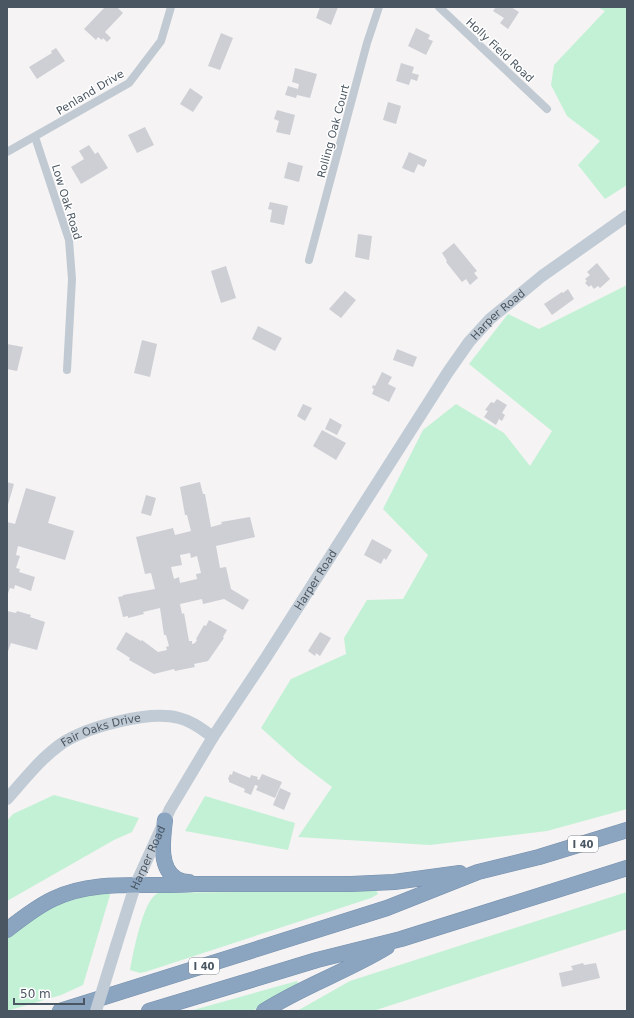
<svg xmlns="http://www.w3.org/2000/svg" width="634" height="1018" viewBox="0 0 634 1018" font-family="'DejaVu Sans',sans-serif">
  <rect width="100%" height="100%" fill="#f5f3f3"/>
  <path fill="#c3f1d5" d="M597 7H627V185L605 199 578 165 600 141 567 116 551 85 554 65 605 11Z
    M627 285V809L547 831 430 845 298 837 332 787 299 762 261 728 291 679 346 654 344 638 367 600 403 599 428 555 383 509 423 430 456 404 504 433 530 466 552 431 469 364 508 314 539 329Z
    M54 795 139 818 132 832 114 840 7 901V821L13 814Z
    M205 796 295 823 288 850 185 831Z
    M376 890 378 894 371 898 145 972 140 973 130 970C133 954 143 899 158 893Z
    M109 891 110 895 83 985 61 995 7 1011V938C19 929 31 919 44 911 64 899 87 895 109 891Z
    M627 892V929L373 1011H297L350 981Z
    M297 981 299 986 252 1011H190Z"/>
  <path fill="#cdcfd5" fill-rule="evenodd" d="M105 7H117L123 13 105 32 111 38 107 42 103 38 102 40 98 37 96 40 84 29Z
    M320 7H338L331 25 316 18Z
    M496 7H511L519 12 508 29 500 23 504 18 493 11Z
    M416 28 430 35 428 39 433 41 426 55 408 46Z
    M221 33 233 38 220 70 208 66Z
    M56 48 65 61 37 79 29 67 52 53 51 51Z
    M401 63 414 67 412 73 419 75 417 81 411 79 409 85 396 81Z
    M295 68 317 74 310 98 297 95 296 98 285 95 288 86 298 89 299 84 292 82Z
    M190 88 203 97 193 112 180 104Z
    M388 102 401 106 396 124 383 120Z
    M277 110 295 115 290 135 276 132 279 121 274 119Z
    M145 127 154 145 137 153 128 135Z
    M89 145 95 154 98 152 108 168 81 184 71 167 84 159 79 151Z
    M409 152 427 160 424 167 418 164 414 173 402 168Z
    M288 162 303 166 299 182 284 178Z
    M270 202 288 206 284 225 270 222 272 210 268 209Z
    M358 234 372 236 369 260 355 257Z
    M454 243 477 271 474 273 478 278 470 285 466 279 462 282 446 262 447 261 442 253Z
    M597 263 610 279 600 288 598 286 594 289 591 285 589 287 585 283 587 281 585 279 590 275 587 272Z
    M226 266 236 298 221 303 211 271Z
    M568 289 574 299 552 315 544 304 562 292 563 293Z
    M345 291 356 300 341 318 329 309Z
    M258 326 282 338 275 351 252 339Z
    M142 340 157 344 150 377 134 373Z
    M7 344 23 347 17 371 7 369Z
    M397 349 417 357 413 367 393 360Z
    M382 372 392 377 388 384 396 388 389 402 372 394 374 389 372 388 373 385 375 386Z
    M497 399 507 405 502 413 505 415 502 421 499 419 496 425 484 417 488 411 485 410 491 402 494 403Z
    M303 404 312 408 305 421 297 416Z
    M330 418 342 425 337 435 325 429Z
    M322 430 346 443 336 460 313 446Z
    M7 482 14 484 7 508Z
    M200 482 203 494H205L211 527 222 524 221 522 250 517 255 537 216 546 220 568 226 567 231 589 249 600 243 610 224 599 203 604 202 599 180 604 182 614 184 613 189 641H192V644L195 643 197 640 196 639 204 625 206 626 209 620 227 630 223 637 224 638 208 661 194 664 195 667 175 671 174 669 154 674 129 660 130 658 116 649 126 632 141 641 142 640 158 652 167 650 166 647 169 646 166 635H164L160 608 143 612 144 614 128 618V616L123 617 118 597 123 596V595L155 589 151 573 145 574 136 537 173 528 175 535 191 531 187 515H185L180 487ZM190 553 191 558 197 556 201 573 196 574 197 579 180 583 179 577 174 579 171 567 182 565 180 555Z
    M26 488 56 497 48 523 74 531 65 560 18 546 16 555 20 556 16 568 20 569 19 572 35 577 31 591 15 585 14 589 10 588 7 596V522L15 524Z
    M146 495 156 498 151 516 141 513Z
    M372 539 392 550 386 560 384 558 381 564 364 555Z
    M7 611 16 613 17 611 31 615 30 617 45 622 37 650 11 643 7 654Z
    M320 632 331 638 320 656 316 653 315 656 308 651Z
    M233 771 250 778 251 775 258 777 257 779 259 780 262 774 282 782 275 798 256 790 258 786 255 785 251 795 244 792 245 789 229 782V780L228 779 230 774 232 775Z
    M280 788 291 793 284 810 273 805Z
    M583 963 584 965 596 963 600 978 562 987 559 973 573 970 571 966Z"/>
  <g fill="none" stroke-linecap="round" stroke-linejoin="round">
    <defs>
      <path id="highway" d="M165 820C163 838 158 869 177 879 180 881 186 882 189 882
        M7 930C21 919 36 907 53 899 96 878 148 888 194 884H351L394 882 460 873
        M60 1011 387 908 478 872 539 857 627 830
        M149 1011 317 960 401 939 627 868
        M264 1011C303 986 348 971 387 947"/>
    </defs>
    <use href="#highway" stroke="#7690ad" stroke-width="16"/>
    <path stroke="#c1cad2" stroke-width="8" d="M439 7 547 109
      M35 137 69 240 72 279 67 370
      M7 152 129 83 161 41 171 7
      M309 260 367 43 379 7"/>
    <g stroke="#c1cbd6" stroke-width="12">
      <path id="s1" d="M7 799C24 780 40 759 61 744 86 727 149 710 179 718 192 721 203 730 213 737"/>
      <path id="s2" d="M116 946 135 886 170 809 213 737 265 659 448 372 469 342 490 319 542 276 627 216"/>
    </g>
    <use href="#highway" stroke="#8ba5c1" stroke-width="15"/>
    <path stroke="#c1cbd6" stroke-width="12" d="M96 1011 116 946"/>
  </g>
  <g text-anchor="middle" stroke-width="3" stroke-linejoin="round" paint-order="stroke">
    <g fill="#fff" stroke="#808990" stroke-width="1">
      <rect x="568" y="836" width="30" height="16" rx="3"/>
      <rect x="189" y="958" width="30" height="16" rx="3"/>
    </g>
    <g font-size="10" font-weight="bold" fill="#4a5661">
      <text x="583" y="848">I 40</text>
      <text x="204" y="970">I 40</text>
    </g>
    <g font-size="11" fill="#4a5661" stroke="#fff">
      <text transform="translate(500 50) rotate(43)" y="4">Holly Field Road</text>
      <text transform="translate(90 92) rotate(-31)" y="4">Penland Drive</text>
      <text transform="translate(333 131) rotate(-75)" y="4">Rolling Oak Court</text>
      <text transform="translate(67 202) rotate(73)" y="4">Low Oak Road</text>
      <text dy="4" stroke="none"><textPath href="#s2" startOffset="742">Harper Road</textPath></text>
      <text dy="4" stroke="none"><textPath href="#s2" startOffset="419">Harper Road</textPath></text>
      <text dy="4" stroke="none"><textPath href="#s1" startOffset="120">Fair Oaks Drive</textPath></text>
      <text dy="4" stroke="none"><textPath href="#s2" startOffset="94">Harper Road</textPath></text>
    </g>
  </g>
  <rect width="634" height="1018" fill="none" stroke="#4a5661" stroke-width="16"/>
  <path d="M14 998v6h70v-6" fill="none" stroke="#4a5661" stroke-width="2"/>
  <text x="20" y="998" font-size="12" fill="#4a5661" stroke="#ffffff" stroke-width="3" paint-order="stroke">50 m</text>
</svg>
